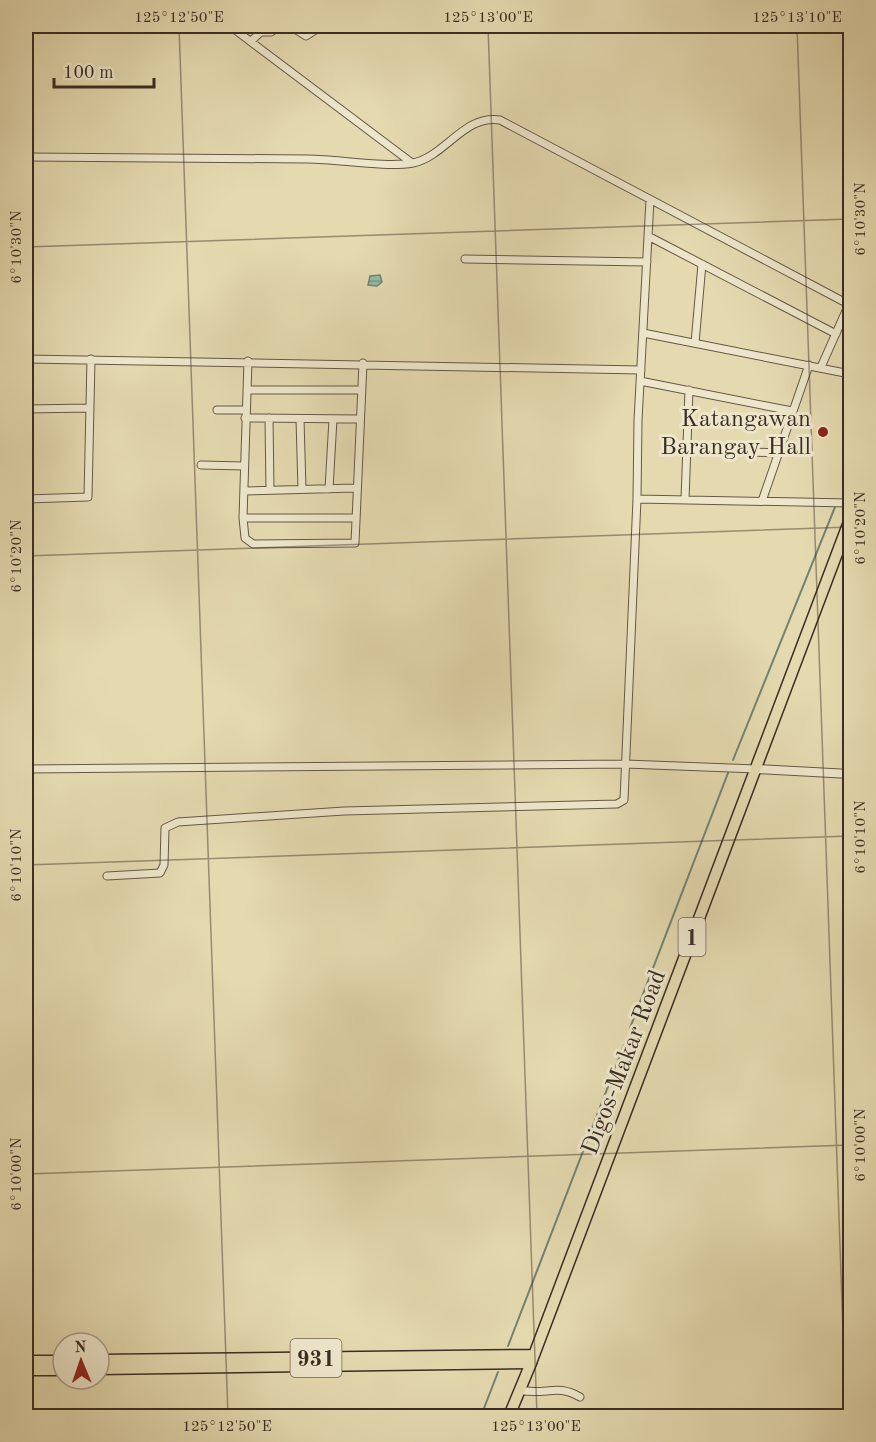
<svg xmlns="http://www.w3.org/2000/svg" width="876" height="1442" viewBox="0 0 876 1442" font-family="'Old Standard TT',serif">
  <defs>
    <pattern id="water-rules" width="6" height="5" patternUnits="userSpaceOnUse" patternTransform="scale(1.5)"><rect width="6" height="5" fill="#95baaa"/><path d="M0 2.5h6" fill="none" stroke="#7b988a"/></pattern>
  </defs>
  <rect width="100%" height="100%" fill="#e4d9af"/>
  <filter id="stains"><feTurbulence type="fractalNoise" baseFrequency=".00333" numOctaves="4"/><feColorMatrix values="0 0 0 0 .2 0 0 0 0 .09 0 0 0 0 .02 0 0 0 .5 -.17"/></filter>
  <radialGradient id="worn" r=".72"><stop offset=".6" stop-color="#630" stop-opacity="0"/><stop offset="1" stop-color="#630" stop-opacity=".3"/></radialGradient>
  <path fill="url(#water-rules)" stroke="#718274" stroke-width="1.5" d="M380 275 382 282 377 286 368 285 370 276Z"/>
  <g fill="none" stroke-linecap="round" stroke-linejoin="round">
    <path stroke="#718274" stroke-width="2" d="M733 760 835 507
      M630 1028 728 773
      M508 1346 624 1045
      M481 1416 498 1372"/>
    <defs>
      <path id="minor" d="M230 26 412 163
        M290 26 306 36 321 26
        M261 32H271L278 26
        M251 41 261 32 263 26
        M26 157C120 157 214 158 308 159 338 159 385 168 413 163 446 156 464 114 500 120L850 305
        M648 236 836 334
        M465 259 647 262
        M643 333 850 374
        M695 343 702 264
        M26 359 641 370
        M248 361 243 518 245 538 253 544 355 543 363 363
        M821 367 849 304
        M640 381 792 411
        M247 390H361
        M26 409 90 408
        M217 410H246
        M245 418 359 419
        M269 418 270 490
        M300 419 302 489
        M687 449 777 453
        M201 465 244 466
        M329 489 333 419
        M244 491 355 488
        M26 499 88 497 91 359
        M637 499 850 503
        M685 499 689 390
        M762 501 809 365
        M243 518H355
        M26 769 626 764 756 769
        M107 876 160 873 164 865 165 828 178 822 344 811 617 804 624 800 637 499 638 420 650 200
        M519 1390C546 1396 556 1383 580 1397"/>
      <path id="tertiary" d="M756 769 850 774"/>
      <path id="primary" d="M509 1416 531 1363"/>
      <path id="trunk" d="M99 1360 534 1355
        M26 1361H63
        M99 1369 531 1363 850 519
        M26 1370H63"/>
    </defs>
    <use href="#minor" stroke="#645847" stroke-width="9"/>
    <use href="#tertiary" stroke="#645847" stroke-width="10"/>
    <use href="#primary" stroke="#3a2d24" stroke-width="13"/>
    <use href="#trunk" stroke="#3a2d24" stroke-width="13"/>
    <use href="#minor" stroke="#ede6cb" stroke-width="7"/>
    <use href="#tertiary" stroke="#ede6cb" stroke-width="8"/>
    <use href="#primary" stroke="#e4d9af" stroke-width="10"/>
    <use href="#trunk" stroke="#e4d9af" stroke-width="10"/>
  </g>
  <path fill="none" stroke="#3a2d24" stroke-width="1.5" stroke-opacity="0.45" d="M179 26 228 1416M488 26 537 1416M797 26 846 1416M26 247 850 219M26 556 850 527M26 865 850 836M26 1174 850 1145"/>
  <circle fill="#8f2418" stroke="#ede6cb" stroke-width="2" cx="823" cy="432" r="6"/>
  <g text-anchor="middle" stroke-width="6" stroke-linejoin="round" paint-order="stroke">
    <g fill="#ede6cb" stroke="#706456" stroke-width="1.5">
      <rect x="678.5" y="918" width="27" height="38" rx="4.5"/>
      <rect x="290.5" y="1339" width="51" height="38" rx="4.5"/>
    </g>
    <g font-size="22" font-weight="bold" fill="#3a2d24">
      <text x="692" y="945">1</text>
      <text x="316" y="1366">931</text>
    </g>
    <g font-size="24" fill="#3a2d24" stroke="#ede6cb" text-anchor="end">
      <text x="811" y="426">Katangawan<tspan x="811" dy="28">Barangay Hall</tspan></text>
    </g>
    <g font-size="24" fill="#3a2d24" stroke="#ede6cb">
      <text transform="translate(623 1062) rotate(-69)" y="8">Digos-Makar Road</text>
    </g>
  </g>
  <rect width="876" height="1442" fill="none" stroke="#e4d9af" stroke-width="66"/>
  <g transform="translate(81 1361) rotate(358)"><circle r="28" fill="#ede6cb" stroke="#a59c88" stroke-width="1.5"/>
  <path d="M0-4.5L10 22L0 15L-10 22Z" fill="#8f2418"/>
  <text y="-9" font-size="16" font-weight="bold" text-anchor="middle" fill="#3a2d24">N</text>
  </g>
  <path d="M54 78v9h100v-9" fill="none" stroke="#3a2d24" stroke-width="3"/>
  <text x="63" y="78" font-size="18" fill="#3a2d24" stroke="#ede6cb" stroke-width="4.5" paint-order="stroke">100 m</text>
  <rect x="33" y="33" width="810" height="1376" fill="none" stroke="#3a2d24" stroke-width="2"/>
  <g font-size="15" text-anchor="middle" fill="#3a2d24">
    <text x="179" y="22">125°12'50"E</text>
    <text x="488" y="22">125°13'00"E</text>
    <text x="797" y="22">125°13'10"E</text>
    <text transform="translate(860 219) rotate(-90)" y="5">6°10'30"N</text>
    <text transform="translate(16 247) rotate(-90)" y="5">6°10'30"N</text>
    <text transform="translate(860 528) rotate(-90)" y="5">6°10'20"N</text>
    <text transform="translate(16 556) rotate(-90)" y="5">6°10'20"N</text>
    <text transform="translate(860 837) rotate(-90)" y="5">6°10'10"N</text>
    <text transform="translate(16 865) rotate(-90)" y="5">6°10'10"N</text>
    <text transform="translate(860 1145) rotate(-90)" y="5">6°10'00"N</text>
    <text transform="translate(16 1174) rotate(-90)" y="5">6°10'00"N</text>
    <text x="227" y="1431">125°12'50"E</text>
    <text x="536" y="1431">125°13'00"E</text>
  </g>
  <rect width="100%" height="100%" filter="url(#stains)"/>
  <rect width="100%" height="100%" fill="url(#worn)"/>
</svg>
